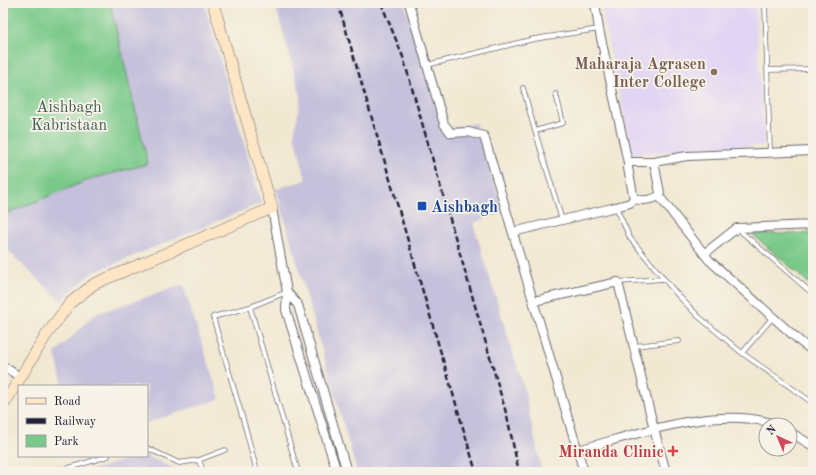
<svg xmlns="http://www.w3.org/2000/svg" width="816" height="475" viewBox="0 0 816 475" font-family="'Old Standard TT',serif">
  <rect width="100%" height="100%" fill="#f7f3e8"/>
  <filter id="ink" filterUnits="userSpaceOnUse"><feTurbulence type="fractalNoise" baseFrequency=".025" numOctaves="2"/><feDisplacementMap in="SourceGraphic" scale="8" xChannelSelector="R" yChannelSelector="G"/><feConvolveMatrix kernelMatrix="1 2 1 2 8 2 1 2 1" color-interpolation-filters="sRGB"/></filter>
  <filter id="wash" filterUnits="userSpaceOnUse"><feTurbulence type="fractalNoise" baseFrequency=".012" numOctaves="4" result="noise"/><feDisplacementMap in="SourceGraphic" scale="16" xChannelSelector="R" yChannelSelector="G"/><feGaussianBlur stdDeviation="0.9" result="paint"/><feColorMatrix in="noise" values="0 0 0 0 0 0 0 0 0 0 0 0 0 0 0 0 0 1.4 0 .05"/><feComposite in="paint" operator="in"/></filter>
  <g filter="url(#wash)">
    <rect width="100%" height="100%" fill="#f1e8d1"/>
    <path fill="#e1d4f4" d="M600 3H755L764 145 632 154Z"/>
    <path fill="#c5c0db" d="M110 3H204L261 203 92 273 61 301 17 260 3 245V215L91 179 148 164Z
      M275 3H404L443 130 475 123 503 212 473 223 524 389 542 472H357L276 189 306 180 294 134 301 97Z
      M183 285 220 399 147 423V386H63L55 353 95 314Z
      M139 456H146L183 472H85Z"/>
    <path fill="#79c989" stroke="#4e7662" d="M3 3H110L148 164 91 179 3 215Z
      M813 233V287L752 234Z"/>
  </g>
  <g filter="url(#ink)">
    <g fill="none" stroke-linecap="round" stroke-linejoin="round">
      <defs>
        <path id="lane" d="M765 3 770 153
          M427 65 534 39 599 29
          M767 70 813 69
          M523 88 535 131 562 220
          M535 131 563 123 556 94
          M616 207 630 238 675 292 698 316 742 353 813 403
          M738 229 813 294
          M618 282 663 279
          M250 307 298 472
          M634 346 679 341
          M742 353 773 317
          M147 448 179 463 199 460 225 450
          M199 460 203 472
          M56 472 108 456
          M257 472 246 430 213 317 250 307 287 292"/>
        <path id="street" d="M409 3 444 124 451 133 468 132 484 136 584 472
          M595 3 599 29 628 163V168L634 199
          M654 162 660 193 659 196 709 260 802 343 813 351
          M628 163 631 162H654L687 156 813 151
          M272 208 287 292 286 310 337 472
          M513 232 616 207 630 203 634 199C642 201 652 200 659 196
          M704 254 737 228 813 225
          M287 292 298 305 347 472
          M534 301 618 282 654 429 666 472
          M3 366 20 377
          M790 432 813 446
          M578 450C638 434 717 404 778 425"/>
        <path id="secondary" d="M3 406 45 337 70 303 94 284 272 208 213 3"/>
      </defs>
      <use href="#lane" stroke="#6a6770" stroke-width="5.5"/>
      <use href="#street" stroke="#6a6770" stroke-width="10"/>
      <use href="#secondary" stroke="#6a6770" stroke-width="12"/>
      <use href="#lane" stroke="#fff" stroke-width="4"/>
      <use href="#street" stroke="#fff" stroke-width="8"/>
      <use href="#secondary" stroke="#fde5c5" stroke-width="11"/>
      <path stroke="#22223b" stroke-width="2.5" stroke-dasharray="6 3" stroke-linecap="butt" d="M338 3 476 472
        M381 3 403 57 500 392 507 416 519 472"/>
    </g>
  </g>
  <circle fill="#8d6e63" stroke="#f7f3e8" stroke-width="1.5" cx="714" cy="72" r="4"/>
  <rect fill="#1a4fb4" stroke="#f7f3e8" stroke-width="1.5" x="417" y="201" width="10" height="10" rx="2"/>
  <path fill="#e0444e" stroke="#f7f3e8" stroke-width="1.5" d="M671 445h4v4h4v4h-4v4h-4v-4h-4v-4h4z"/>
  <g text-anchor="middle" stroke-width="3.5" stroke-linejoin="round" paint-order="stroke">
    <g font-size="16" font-weight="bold" fill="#785e54" stroke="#f7f3e8" text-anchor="end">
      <text x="706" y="69">Maharaja Agrasen<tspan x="706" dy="18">Inter College</tspan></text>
    </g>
    <g font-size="16" fill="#405c56" stroke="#f7f3e8">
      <text x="69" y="112">Aishbagh<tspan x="69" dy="18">Kabristaan</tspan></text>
    </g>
    <g font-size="16" font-weight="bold" fill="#164399" stroke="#f7f3e8" text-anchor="start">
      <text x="431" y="212">Aishbagh</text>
    </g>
    <g font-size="16" font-weight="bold" fill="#be3a42" stroke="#f7f3e8" text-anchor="end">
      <text x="664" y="457">Miranda Clinic</text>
    </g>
  </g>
  <rect width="816" height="475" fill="none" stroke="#f7f3e8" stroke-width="16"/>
  <rect x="18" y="385" width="130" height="72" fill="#f7f3e8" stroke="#a29fa3"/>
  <rect x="26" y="398" width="20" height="6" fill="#fde5c5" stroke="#a29fa3"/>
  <text x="54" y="405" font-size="12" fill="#22223b">Road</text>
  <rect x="26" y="418" width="20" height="6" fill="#22223b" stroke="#a29fa3"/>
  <text x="54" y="425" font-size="12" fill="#22223b">Railway</text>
  <rect x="26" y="435" width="20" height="12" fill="#79c989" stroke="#a29fa3"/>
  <text x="54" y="445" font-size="12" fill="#22223b">Park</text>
  <g transform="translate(778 437) rotate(316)"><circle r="19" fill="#f7f3e8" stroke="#a29fa3"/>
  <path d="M0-3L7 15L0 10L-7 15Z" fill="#d1495b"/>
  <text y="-6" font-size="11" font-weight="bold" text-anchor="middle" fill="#22223b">N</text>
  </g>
</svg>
